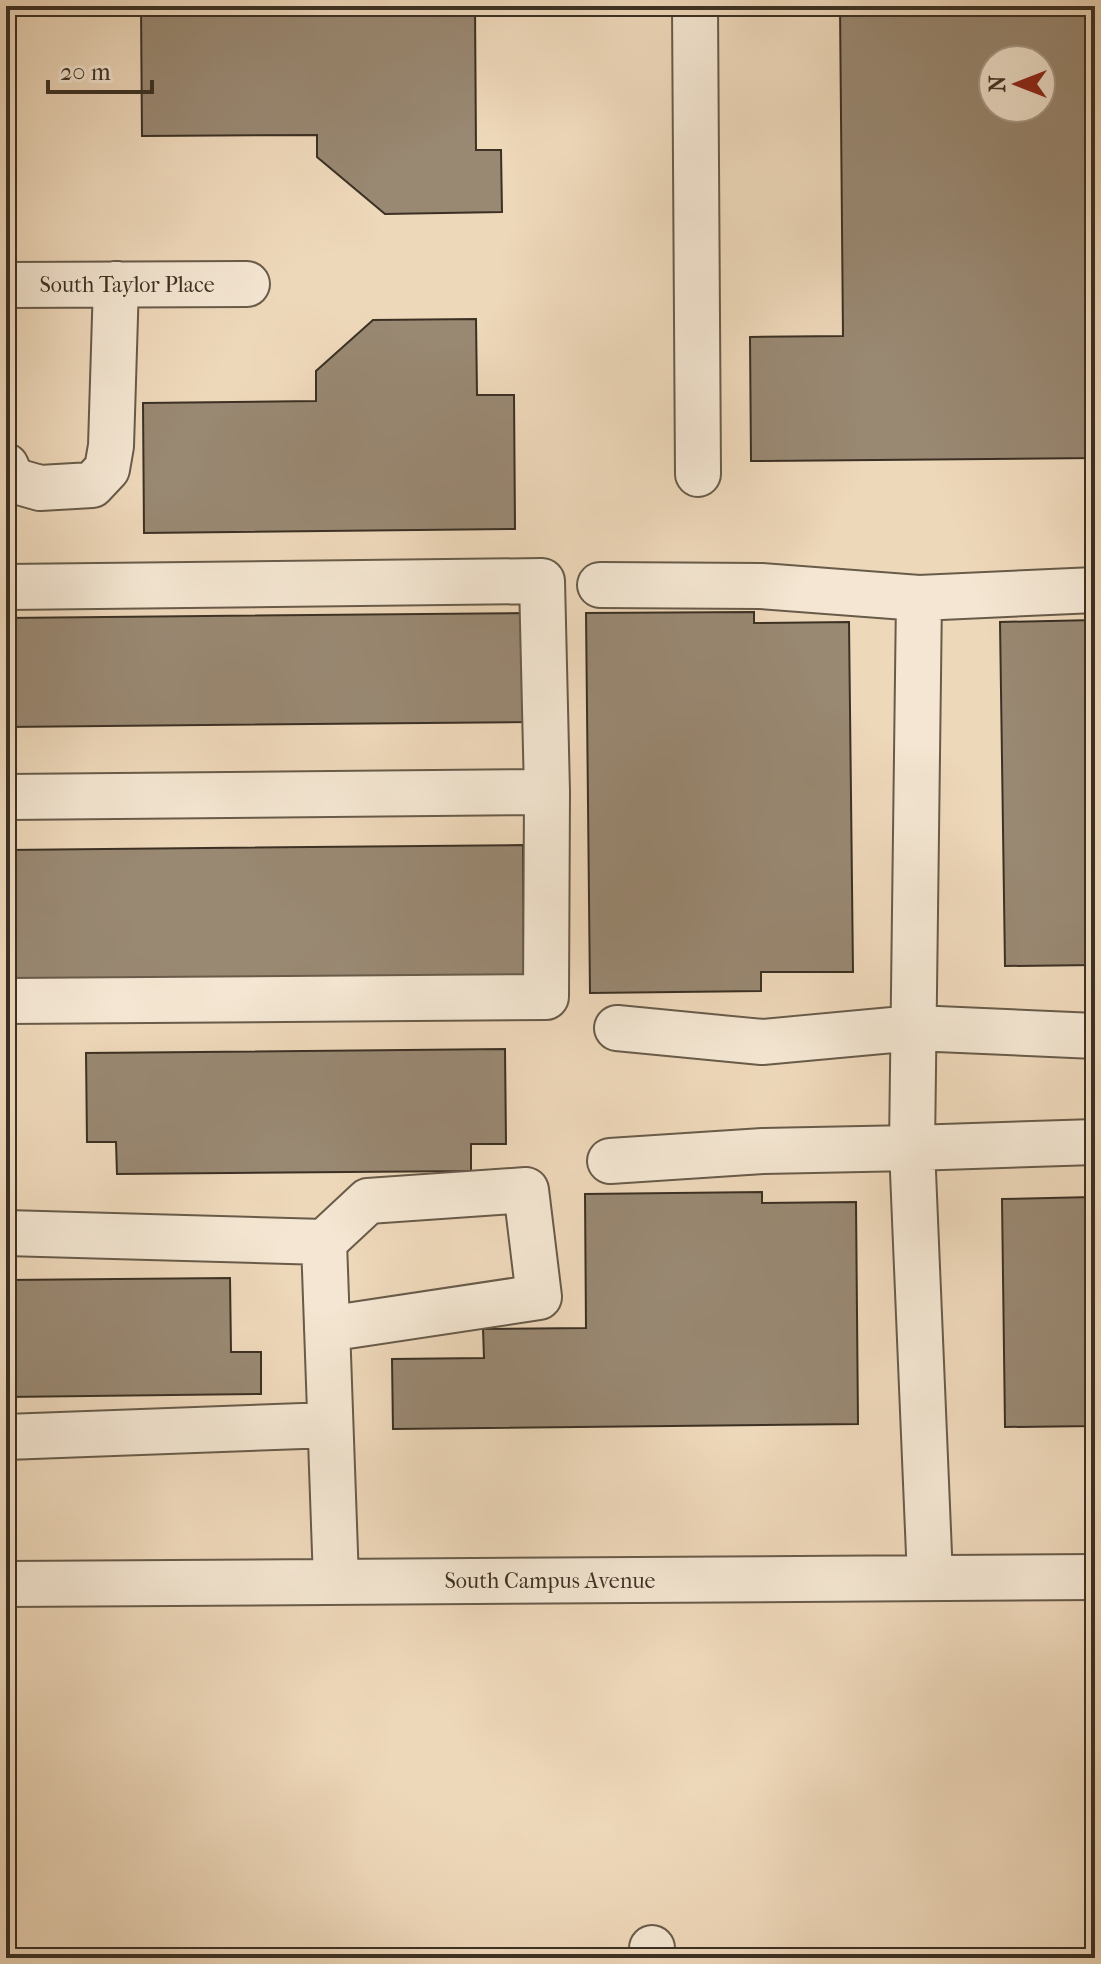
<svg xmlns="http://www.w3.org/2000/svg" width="1101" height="1964" viewBox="0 0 1101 1964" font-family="'IM FELL French Canon',serif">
  <rect width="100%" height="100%" fill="#eed8ba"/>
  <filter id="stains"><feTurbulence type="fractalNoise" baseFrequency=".0025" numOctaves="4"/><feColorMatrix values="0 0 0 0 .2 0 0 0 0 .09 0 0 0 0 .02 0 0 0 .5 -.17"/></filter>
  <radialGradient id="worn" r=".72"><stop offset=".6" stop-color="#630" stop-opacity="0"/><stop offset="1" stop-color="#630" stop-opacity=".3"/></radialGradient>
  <path fill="#998872" stroke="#3c3124" stroke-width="2" fill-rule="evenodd" d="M141 6H475L476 150H501L502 212 385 214 317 157V135L142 136Z
    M840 6H1095V458L751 461 750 337 843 336ZM993 60H1041V108H993Z
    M476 319 477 395H514L515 529 144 533 143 403 316 401V371L373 320Z
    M754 612V623L849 622 853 972H761V991L590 993 586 613Z
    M526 613 527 722 6 727V618Z
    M1095 620V965L1005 966 1000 622Z
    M523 845 524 975 6 980V850Z
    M505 1049 506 1144H471V1171L117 1174 116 1142H87L86 1053Z
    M1093 1187H1095V1426L1005 1427 1002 1199 1093 1197Z
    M762 1192V1203L856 1202 858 1424 393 1429 392 1359 484 1358 483 1329 586 1328 585 1194Z
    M230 1278 231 1352H261V1394L6 1397V1280Z"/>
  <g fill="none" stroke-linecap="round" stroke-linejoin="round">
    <defs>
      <path id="minor" d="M695 6 698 474
        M6 285 247 284
        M6 466 12 480 40 488 92 485 107 469 111 446 116 284
        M600 585 761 586 919 598
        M6 587 542 581 547 792 6 797
        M1095 590 919 598 912 1148 1095 1142
        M6 1001 546 997 547 792
        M617 1028 762 1042 914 1028 1095 1036
        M610 1161 763 1151 912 1148 930 1578
        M6 1233 324 1242 336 1581
        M324 1242 368 1201 526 1190 539 1297 327 1329
        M6 1437 330 1425
        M6 1584 1095 1577
        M652 1948V1958"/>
    </defs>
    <use href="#minor" stroke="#685b4a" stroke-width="48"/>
    <use href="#minor" stroke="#f4e6d2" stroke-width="44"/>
  </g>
  <g text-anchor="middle" stroke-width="7" stroke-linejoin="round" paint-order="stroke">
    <g font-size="22" fill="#3c3124" stroke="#f4e6d2">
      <text x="127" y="292">South Taylor Place</text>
      <text x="550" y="1588">South Campus Avenue</text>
    </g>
  </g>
  <rect width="1101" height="1964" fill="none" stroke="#eed8ba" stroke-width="32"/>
  <rect x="8" y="8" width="1085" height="1948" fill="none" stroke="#3c3124" stroke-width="4"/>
  <rect x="16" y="16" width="1069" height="1932" fill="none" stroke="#3c3124" stroke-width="2"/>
  <g transform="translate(1017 84) rotate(270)"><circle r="38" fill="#f4e6d2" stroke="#aa9e8c" stroke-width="2"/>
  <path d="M0-6L14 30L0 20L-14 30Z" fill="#8f2418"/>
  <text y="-12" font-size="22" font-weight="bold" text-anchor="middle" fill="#3c3124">N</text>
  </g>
  <path d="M48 80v12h104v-12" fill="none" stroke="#3c3124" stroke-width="4"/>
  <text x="60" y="80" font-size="24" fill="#3c3124" stroke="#f4e6d2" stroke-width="6" paint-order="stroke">20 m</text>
  <rect width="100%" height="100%" filter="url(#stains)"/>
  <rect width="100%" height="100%" fill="url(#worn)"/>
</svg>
